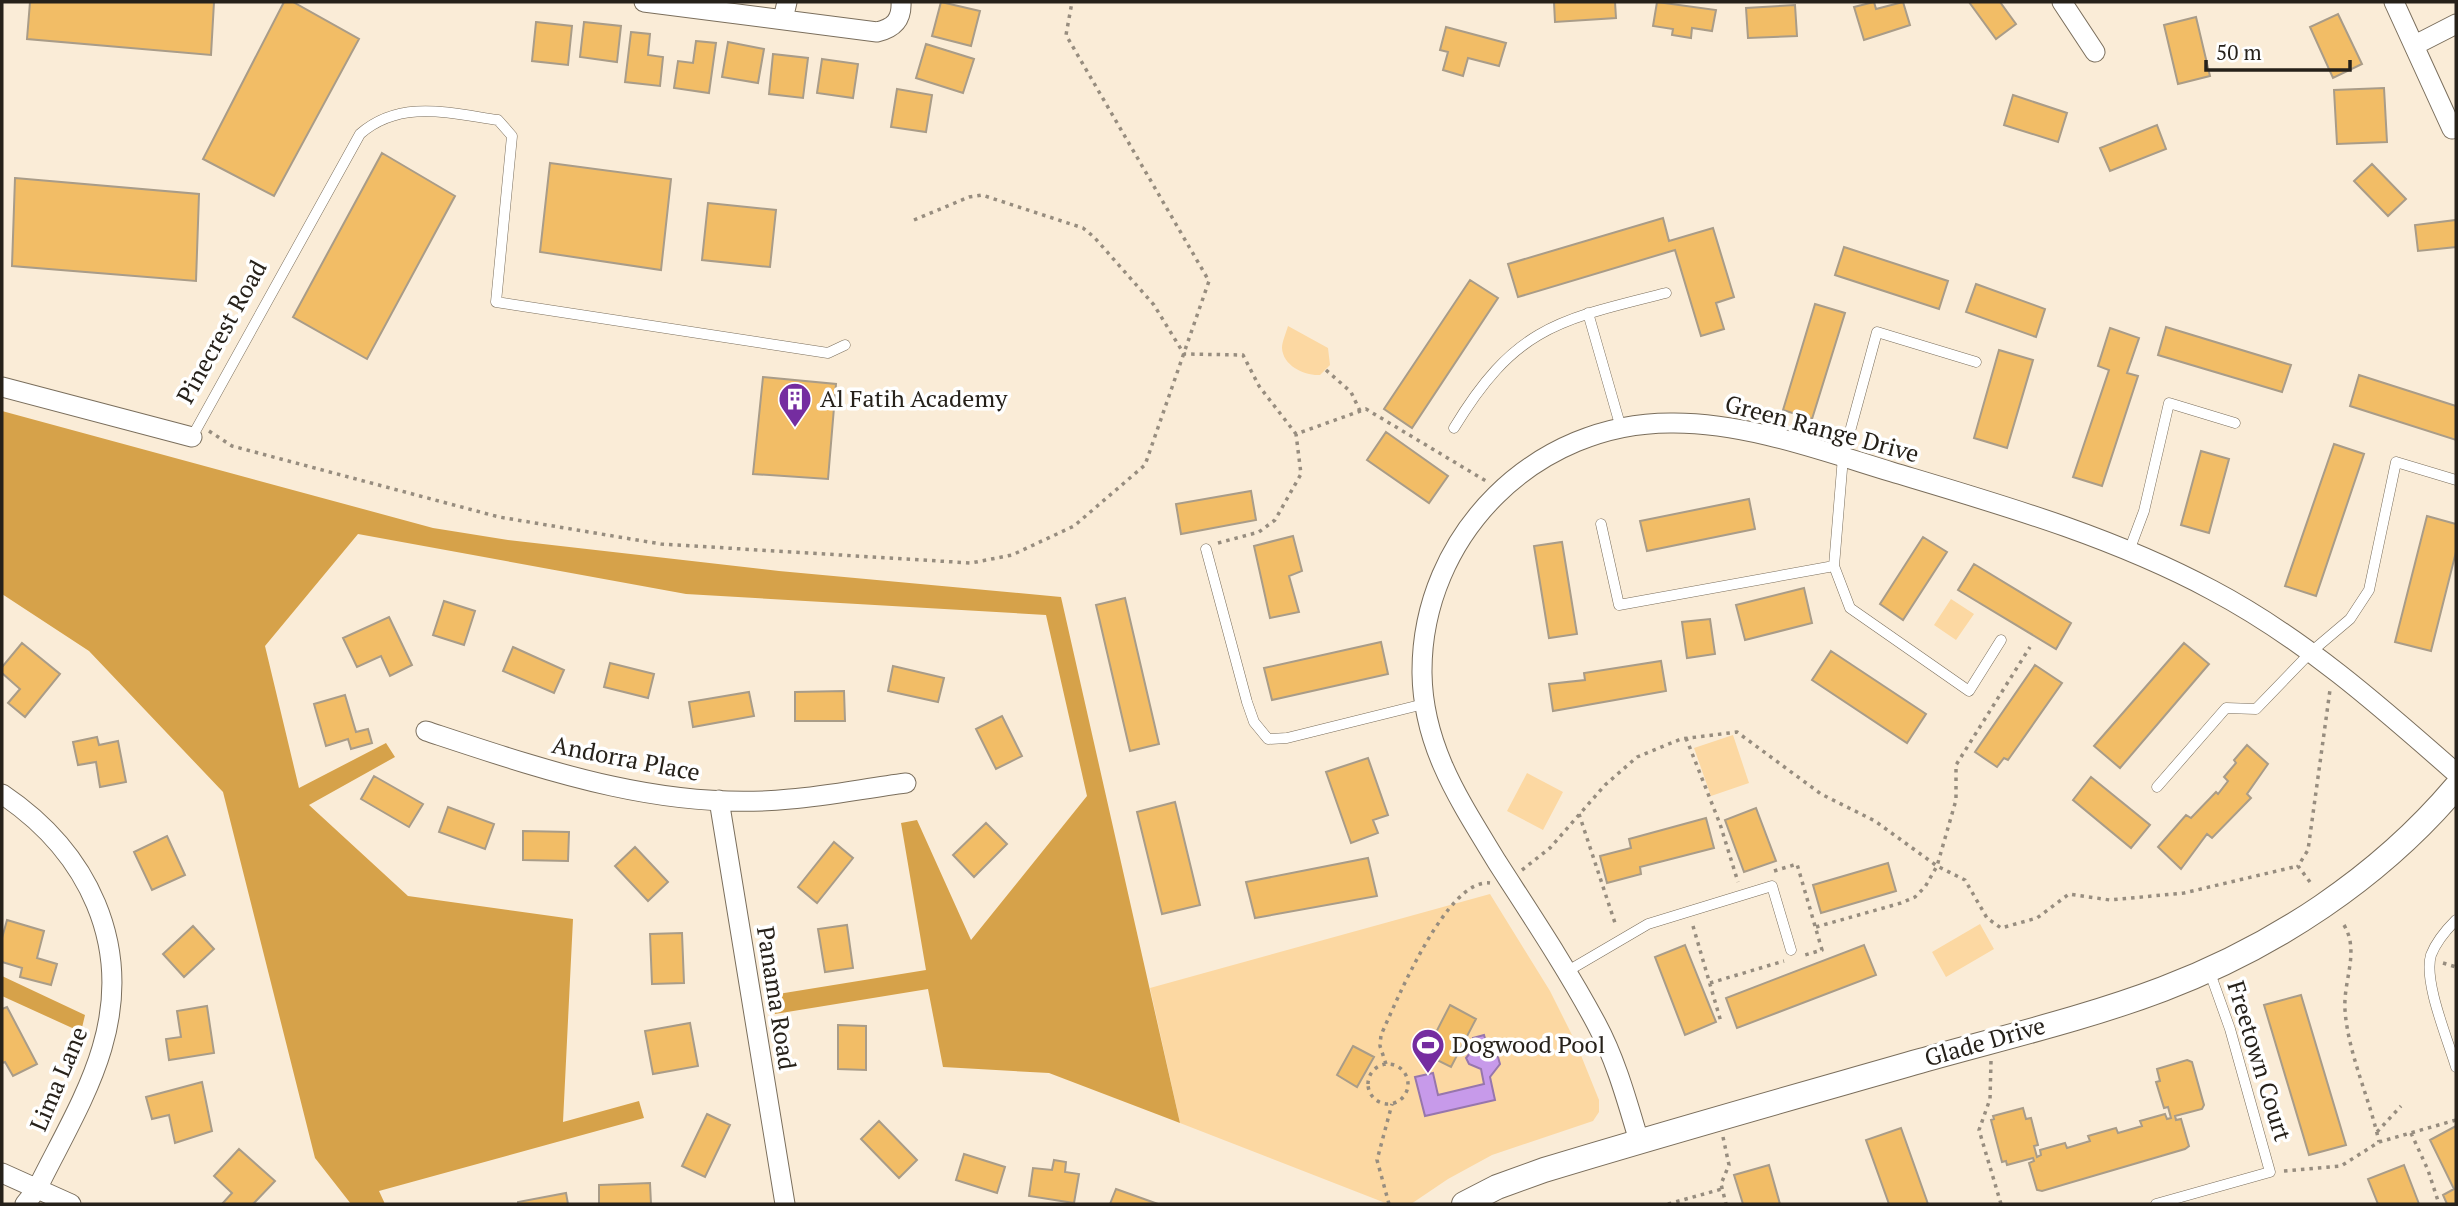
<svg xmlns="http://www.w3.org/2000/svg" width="2458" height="1206" viewBox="0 0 2458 1206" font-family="'PT Serif',serif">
  <rect width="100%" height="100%" fill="#faecd7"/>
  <path fill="#fcd8a2" d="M1288 326 1328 348 1330 365 1320 375C1305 376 1283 366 1282 348 1282 342 1286 333 1288 326Z
    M1951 599 1974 614 1956 640 1934 625Z
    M1733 735 1749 783 1711 796 1694 748Z
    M1527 773 1563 792 1543 830 1507 811Z
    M1490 894 1550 991 1576 1043 1599 1100V1112L1593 1121 1492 1155 1448 1179 1411 1204H1388L1180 1123 1150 988Z
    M1980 924 1994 949 1946 977 1932 952Z"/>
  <path fill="#d6a24a" d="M2 411 433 528 508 540 779 571 1061 597 1180 1123 1049 1073 943 1067 928 989 775 1014 772 995 926 970 901 823 917 820 971 940 1087 796 1046 615 686 594 358 534 265 646 299 788 386 743 395 757 309 805 408 896 573 919 563 1122 639 1101 644 1118 379 1191 385 1204H351L315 1158 223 792 89 651 2 594Z
    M2 976 85 1015 81 1032 2 996Z"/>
  <path fill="#c79aea" stroke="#9776ac" stroke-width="2" d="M1484 1035 1490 1055 1498 1057 1500 1064 1490 1077 1495 1100 1425 1116 1415 1077 1433 1073 1438 1095 1484 1084 1481 1069 1469 1064 1466 1058 1475 1047 1473 1038Z"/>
  <path fill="#f2bd66" stroke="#a99c88" stroke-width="2" d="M30 2H214L211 55 27 39Z
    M284 2H293L359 39 274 196 203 159Z
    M941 2 980 11 971 46 932 36Z
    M1554 2H1615L1616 18 1555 22Z
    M1657 2 1716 10 1712 31 1692 28 1691 38 1672 35 1673 29 1653 26Z
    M1874 2 1876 9 1903 2 1910 25 1864 40 1854 7Z
    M1969 2H2000L2016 24 1996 39Z
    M1795 5 1797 36 1748 38 1746 8Z
    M2338 14 2362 64 2333 78 2310 27Z
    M2196 17 2210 76 2178 84 2164 25Z
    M536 22 572 26 568 65 532 61Z
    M584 22 621 26 617 62 580 57Z
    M1446 27 1506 43 1499 66 1468 58 1463 76 1443 70 1448 52 1440 50Z
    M631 32 650 34 648 55 663 57 660 86 625 82Z
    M696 41 716 43 709 93 674 88 678 61 693 63Z
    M728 42 764 49 758 83 722 77Z
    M926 44 974 59 963 93 916 78Z
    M773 54 808 58 803 98 769 94Z
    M822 59 858 64 853 98 817 93Z
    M2384 88 2387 142 2337 144 2334 90Z
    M897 89 932 95 926 132 891 127Z
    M2013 95 2067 113 2058 142 2004 125Z
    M2157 125 2166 149 2110 171 2100 148Z
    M382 153 455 196 367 359 293 317Z
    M550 163 671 179 661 270 540 252Z
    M2372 164 2406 199 2388 216 2354 181Z
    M15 178 199 194 196 281 12 266Z
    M708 203 776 210 770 267 702 260Z
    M1663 218 1669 241 1713 228 1734 297 1716 303 1724 329 1701 336 1675 250 1518 297 1508 264Z
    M2456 220V247L2418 251 2415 225Z
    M1844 247 1948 281 1939 309 1835 275Z
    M1470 280 1498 298 1412 428 1384 409Z
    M1976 284 2045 309 2036 337 1966 312Z
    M1815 304 1845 313 1812 419 1783 410Z
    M2166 327 2291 365 2282 392 2158 355Z
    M2110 328 2139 338 2127 373 2138 376 2102 486 2073 477 2109 370 2098 366Z
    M1999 350 2033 360 2007 448 1974 438Z
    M2359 375 2456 406V440L2350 406Z
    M763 377 836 384 828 479 753 474Z
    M1386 432 1448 476 1429 503 1367 460Z
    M2334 444 2364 454 2316 596 2285 586Z
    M2201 451 2229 459 2209 533 2181 525Z
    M1251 491 1256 520 1181 534 1176 504Z
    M1749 499 1755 529 1647 551 1640 521Z
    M2427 516 2456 524V552L2431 651 2395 642Z
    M1293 536 1302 571 1289 576 1299 612 1270 618 1254 546Z
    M1923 537 1947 552 1903 620 1880 604Z
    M1562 542 1577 634 1549 638 1534 546Z
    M1974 564 2071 623 2056 649 1958 590Z
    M1804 588 1812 623 1745 640 1736 605Z
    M1125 598 1159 744 1130 751 1096 605Z
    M444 601 475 611 464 645 433 635Z
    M389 617 412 665 390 676 381 656 357 667 343 638Z
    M1710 619 1715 654 1687 658 1682 622Z
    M1381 642 1388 674 1272 700 1264 668Z
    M22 643 60 674 25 717 8 703 20 689 2 673V667Z
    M2184 643 2209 664 2120 768 2094 746Z
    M513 647 564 670 554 693 503 671Z
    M1831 651 1926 714 1907 743 1812 680Z
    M1661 661 1666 691 1553 711 1549 684 1585 680 1584 673Z
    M610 663 654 674 648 698 604 687Z
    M2035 665 2062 683 2008 760 2004 758 1997 767 1975 752Z
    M893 666 944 678 938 702 888 691Z
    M844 691 845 721H795V692Z
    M749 692 754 716 693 727 689 702Z
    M345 695 356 732 368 729 372 743 351 749 348 739 326 746 314 704Z
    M1002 716 1022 756 996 769 976 729Z
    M97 737 99 745 118 741 126 782 100 787 96 762 78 765 73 742Z
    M2247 745 2268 764 2247 794 2251 798 2212 838 2207 834 2181 869 2158 847 2186 815 2191 818 2216 792 2218 794 2228 781 2224 777 2236 763 2234 760Z
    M1368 758 1388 815 1373 820 1378 833 1351 843 1326 772Z
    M374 776 423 804 409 827 361 799Z
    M2091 777 2150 825 2131 848 2073 800Z
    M1175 802 1200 905 1162 914 1137 812Z
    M448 807 494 824 485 849 439 832Z
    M1756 808 1776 861 1744 872 1725 820Z
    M1706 818 1714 848 1640 867 1641 874 1607 883 1600 856 1631 848 1629 839Z
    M986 823 1007 844 974 877 953 855Z
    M523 831 569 832 568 861 523 860Z
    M167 836 185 875 152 890 134 852Z
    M834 842 853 858 817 903 798 887Z
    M635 847 668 882 648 901 615 866Z
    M1368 858 1377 896 1255 918 1246 882Z
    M1888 863 1896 891 1821 913 1813 885Z
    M7 920 44 931 37 958 57 964 51 985 20 977 22 968 2 962V938Z
    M847 925 853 968 825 972 818 929Z
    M193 926 214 949 184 977 163 954Z
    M682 933 684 983 652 984 650 934Z
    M1685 945 1716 1022 1685 1035 1655 957Z
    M1864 945 1876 975 1737 1028 1726 998Z
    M2301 995 2346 1145 2309 1155 2264 1005Z
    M1450 1005 1476 1019 1451 1067 1425 1054Z
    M207 1006 214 1053 169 1060 166 1039 181 1037 177 1011Z
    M7 1007 37 1064 13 1076 5 1062 2 1063V1009Z
    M690 1023 698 1066 653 1074 645 1031Z
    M838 1025 866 1026V1070L838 1069Z
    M1353 1046 1374 1057 1357 1087 1337 1075Z
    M2187 1060 2192 1062 2204 1105 2202 1109 2175 1116 2176 1120 2181 1119 2189 1146 2185 1149 2042 1191 2037 1190 2029 1163 2034 1161 2033 1158 2007 1165 2006 1161 2002 1162 1991 1120 1994 1119 1993 1116 2023 1108 2026 1119 2031 1118 2038 1145 2034 1146 2037 1157 2041 1155 2040 1150 2065 1143 2067 1148 2090 1141 2088 1136 2116 1128 2118 1133 2142 1126 2140 1121 2165 1114 2167 1119 2171 1118 2168 1107 2164 1108 2156 1082 2160 1081 2157 1069Z
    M202 1082 212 1131 175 1143 169 1115 152 1119 146 1097Z
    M707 1114 730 1125 705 1177 682 1166Z
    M879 1121 917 1160 899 1178 861 1139Z
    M2456 1126V1204H2447L2443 1195 2454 1189 2430 1140Z
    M1901 1128 1928 1204H1889L1866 1140Z
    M239 1149 275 1181 253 1204H222L232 1193 214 1176Z
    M964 1154 1005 1167 997 1193 956 1180Z
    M1054 1160 1066 1162 1065 1172 1079 1174 1074 1203 1029 1196 1033 1168 1052 1170Z
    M1769 1165 1780 1204H1743L1734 1175Z
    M2404 1165 2419 1204H2378L2368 1179Z
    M650 1183 651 1204H599V1185Z
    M1116 1189 1158 1204H1110Z
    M566 1193 568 1204H518V1202Z"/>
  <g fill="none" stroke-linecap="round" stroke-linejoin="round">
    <defs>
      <path id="service" d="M1588 313 1621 428
        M1454 428C1515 327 1558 320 1666 293
        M192 437 360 134C400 99 449 113 498 120L512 136 496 302 828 353 845 345
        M1601 524 1619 605 1834 566 1850 608 1969 691 2001 640
        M1206 549 1247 702 1254 722 1268 739 1287 738 1424 704
        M2129 551 2144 511 2169 403 2235 423
        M1834 566 1843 457 1877 332 1976 362
        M2157 787 2226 708 2256 709 2311 652 2350 619 2369 590 2396 462 2456 480
        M2456 920C2446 930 2436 942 2431 955 2423 981 2448 1040 2456 1067
        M1566 972 1648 924 1772 886 1791 950
        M2156 1204 2270 1172 2230 1029 2209 970"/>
      <path id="minor" d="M644 2 877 32C894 28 902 20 901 2
        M2062 2 2095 52
        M2394 2 2452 129
        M783 19 787 2
        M2415 45 2456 24
        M2 387 192 437
        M426 731C544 770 664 812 790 799 828 796 867 788 906 783
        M2 794C88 852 133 944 102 1048 88 1096 59 1144 37 1189L25 1204
        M719 800 785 1204
        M1639 1141C1627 1101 1616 1060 1596 1023 1566 967 1531 915 1497 862 1460 801 1423 747 1422 673 1421 535 1536 421 1674 423 1747 423 1823 451 1892 472 2002 505 2111 536 2212 590 2303 638 2380 706 2456 773
        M2 1173 71 1204"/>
      <path id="tertiary" d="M1464 1204 1497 1187 1544 1170C1669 1132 1794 1097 1920 1061 2001 1038 2084 1019 2163 989 2274 947 2379 878 2456 787"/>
    </defs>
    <use href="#service" stroke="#7a6e5c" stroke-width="11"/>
    <use href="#minor" stroke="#7a6e5c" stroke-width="21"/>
    <use href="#tertiary" stroke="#7a6e5c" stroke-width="26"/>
    <path stroke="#978d7f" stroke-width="3.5" stroke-dasharray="3.5 5" stroke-linecap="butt" d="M914 220 969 197 982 195 1083 228 1094 237 1154 305 1184 354 1243 355 1259 386 1296 434
      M1326 370 1351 392 1360 411
      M209 431 232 446 499 517 661 544 971 563 1012 555 1074 526 1145 465 1209 281 1066 35 1072 2
      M1218 543 1259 532 1275 520 1301 474 1296 434 1366 409 1486 481
      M1686 738 1720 824 1738 882
      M1579 814 1616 926
      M1522 870 1550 848 1605 785 1637 757 1681 739 1737 732 1821 794 1875 821 1937 866 1965 880 1987 918 2001 928 2037 918 2069 894 2110 900 2184 893 2298 866
      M1774 871 1797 864 1822 950 1805 955
      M2310 882 2298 866 2308 850 2330 690
      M2344 925C2360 952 2343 980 2345 1010 2348 1054 2370 1099 2379 1142
      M1693 926 1721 1022
      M1816 927 1901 903 1915 897 1925 887 1937 866 1956 800V765L2030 647
      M2443 963 2456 967
      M1710 983 1784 961
      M1991 1061 1990 1099 1979 1130 2001 1204
      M1368 1084a20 20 0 1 1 40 0a20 20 0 1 1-40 0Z
      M1386 1064 1380 1046 1381 1035C1397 1000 1447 878 1490 883
      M2377 1132 2401 1106
      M2411 1133 2428 1170 2439 1204
      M1723 1137 1729 1165 1721 1184 1726 1204
      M2284 1171 2341 1166 2379 1142 2456 1120
      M1389 1204 1377 1160 1392 1104
      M1668 1204 1722 1189"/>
    <use href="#service" stroke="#fff" stroke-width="10"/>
    <use href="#minor" stroke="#fff" stroke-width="19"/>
    <use href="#tertiary" stroke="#fff" stroke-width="24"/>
  </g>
  <defs>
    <symbol id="building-pin" viewBox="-11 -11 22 30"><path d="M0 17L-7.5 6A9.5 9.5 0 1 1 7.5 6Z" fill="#752da0" stroke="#fff"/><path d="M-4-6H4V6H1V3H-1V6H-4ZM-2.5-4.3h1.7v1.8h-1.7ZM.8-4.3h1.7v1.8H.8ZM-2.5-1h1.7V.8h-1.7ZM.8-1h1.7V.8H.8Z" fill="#fff"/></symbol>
    <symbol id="stadium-pin" viewBox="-11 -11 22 30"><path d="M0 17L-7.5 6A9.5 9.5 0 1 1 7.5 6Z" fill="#752da0" stroke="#fff"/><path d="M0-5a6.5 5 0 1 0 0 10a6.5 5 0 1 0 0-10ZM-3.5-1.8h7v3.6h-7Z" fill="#fff"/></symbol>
  </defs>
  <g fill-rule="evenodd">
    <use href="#building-pin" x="776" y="380" width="38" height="52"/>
    <use href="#stadium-pin" x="1409" y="1026" width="38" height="52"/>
  </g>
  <g text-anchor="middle" stroke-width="7" stroke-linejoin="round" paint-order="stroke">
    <g font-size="24" fill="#26211a" stroke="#fff">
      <text transform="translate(222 332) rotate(-61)" y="8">Pinecrest Road</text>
      <text transform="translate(1822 429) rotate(15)" y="8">Green Range Drive</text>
      <text transform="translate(626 759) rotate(11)" y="8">Andorra Place</text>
      <text transform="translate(776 998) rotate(81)" y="8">Panama Road</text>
      <text transform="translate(1985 1042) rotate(-16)" y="8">Glade Drive</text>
      <text transform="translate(2259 1061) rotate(73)" y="8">Freetown Court</text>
      <text transform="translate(59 1079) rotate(-67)" y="8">Lima Lane</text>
    </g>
    <g font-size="24" fill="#26211a" stroke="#fff" text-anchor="start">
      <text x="820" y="407">Al Fatih Academy</text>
      <text x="1452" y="1053">Dogwood Pool</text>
    </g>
  </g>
  <rect width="2458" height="1206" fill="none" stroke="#26211a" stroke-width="7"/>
  <path d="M2206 60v10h144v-10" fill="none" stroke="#26211a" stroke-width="3.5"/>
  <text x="2216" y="60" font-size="21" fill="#26211a" stroke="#ffffff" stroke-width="5" paint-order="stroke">50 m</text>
</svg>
